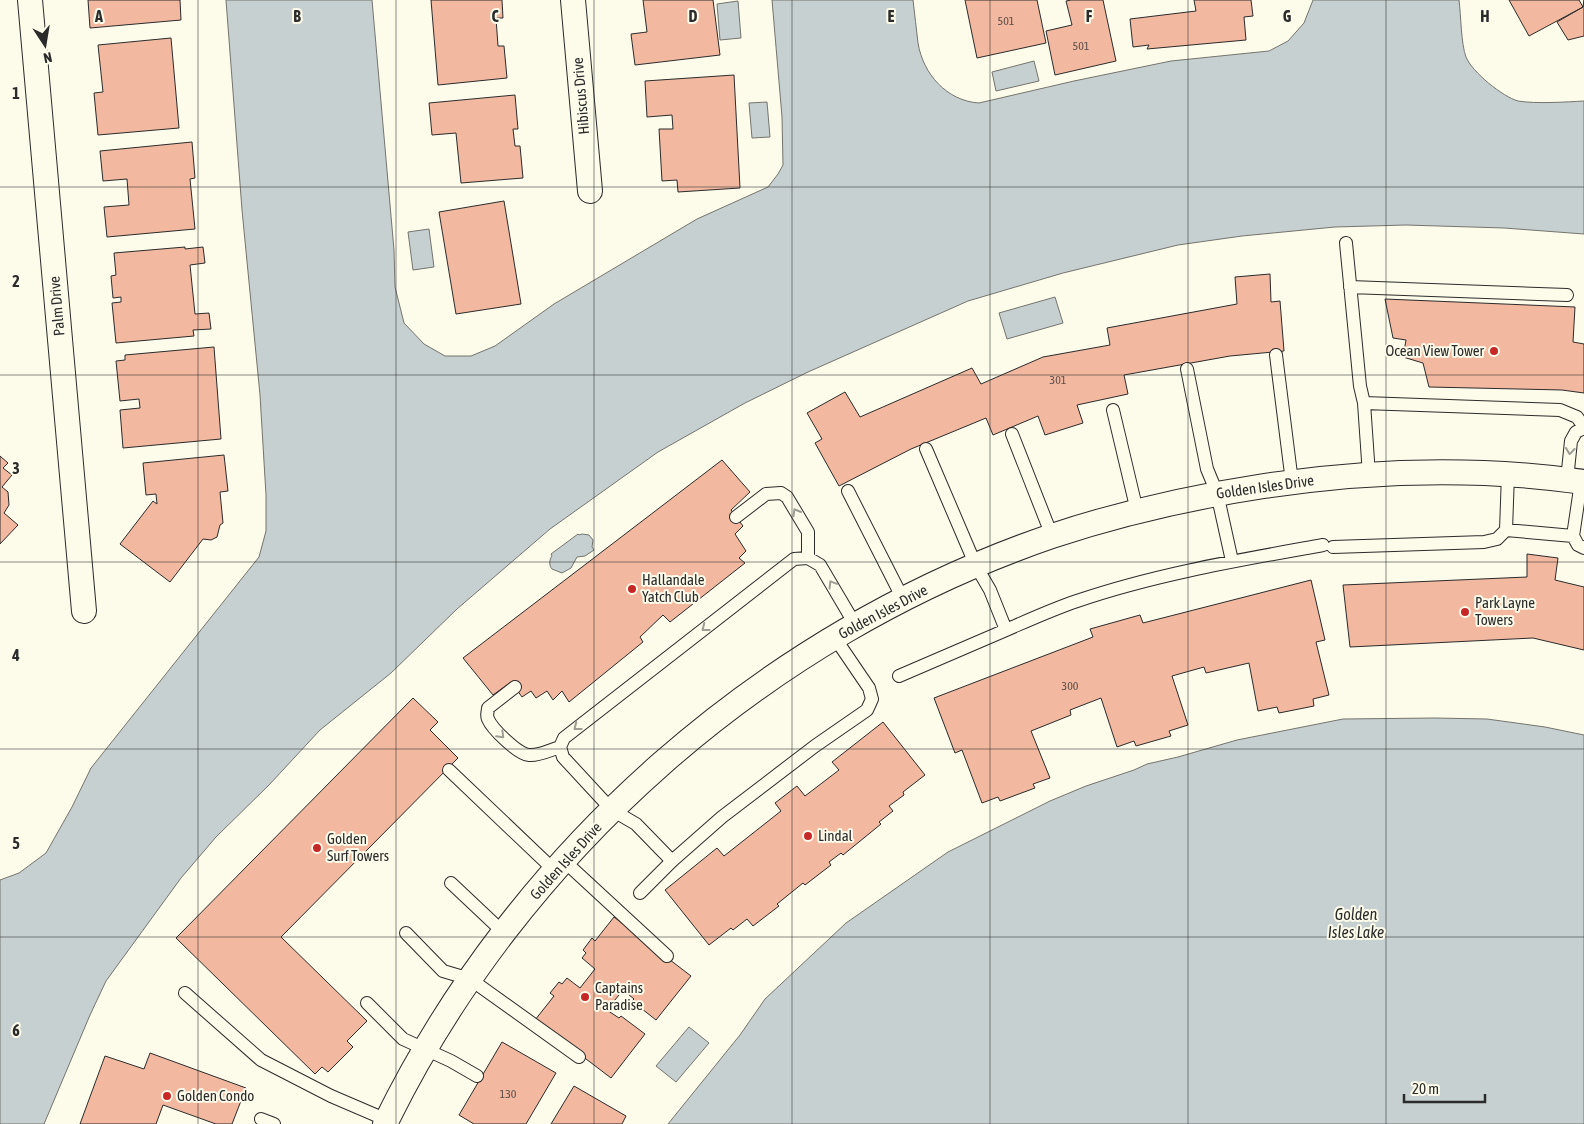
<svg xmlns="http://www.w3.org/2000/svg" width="1584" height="1124" viewBox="0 0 1584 1124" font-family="'Asap Condensed',sans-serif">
  <rect width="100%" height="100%" fill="#fdfbea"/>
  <path fill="#c7d0d0" stroke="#74746e" d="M226 0H372L394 250 395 287 404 323 424 344 445 356H471L495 346 554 304 697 219 768 187 778 174 783 165 782 117 772 0H913C915 14 916 29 918 43 923 74 947 101 979 103L1074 81 1171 61 1269 51 1288 41 1304 23 1313 0H1459C1461 15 1461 44 1466 57 1472 72 1503 97 1518 101 1536 104 1566 102 1584 101V234L1504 228 1406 225 1335 227 1242 236 1178 245 1063 273 968 301 808 372 745 403 658 452 550 529 457 609 391 673 320 730 269 785 216 837 181 878 106 981 90 1015 44 1124H0V880L19 873 46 853 72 807 91 768 259 557 266 531V495L260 395 242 210Z
    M738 1 741 38 720 40 717 4Z
    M1034 61 1039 81 996 91 992 72Z
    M767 102 770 137 752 138 749 103Z
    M429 229 434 267 413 270 408 232Z
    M1055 297 1063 323 1007 339 999 313Z
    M578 534 579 535 582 534 589 535 593 540 592 547 594 550 585 556 577 557 571 568 562 573 552 569C549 566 549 560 552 556L551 554Z
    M1435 718 1487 719 1545 727 1584 735V1124H668L740 1035 765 999 846 923 948 852 1050 801 1086 786 1134 770 1147 764 1178 757 1237 740 1343 719Z
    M689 1027 709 1043 676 1082 656 1066Z"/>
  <path fill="#f2b8a0" stroke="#2b2b2b" d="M88 0H180L181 20 90 28Z
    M431 0H502L503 18H496L498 46H504L507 78 438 85Z
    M643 0H713L720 55 635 65 631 34 647 32Z
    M965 0H1037L1046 43 977 58Z
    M1071 0H1103L1116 61 1055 75 1046 31 1072 25 1066 1Z
    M1194 0H1251L1253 16 1244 17 1246 40 1147 49 1149 45 1133 47 1130 19 1196 11Z
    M1509 0H1579L1583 7 1529 36Z
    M1584 0V36L1568 40 1557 22 1583 7Z
    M171 38 179 128 98 135 94 93 103 92 98 45Z
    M734 75 740 188 678 192 677 180 662 181 659 129H673L672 115 647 117 645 81Z
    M515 95 518 129H513L515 146H520L523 178 461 183 456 133 432 135 429 103Z
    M192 142 195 178 190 179 195 229 107 237 104 207 129 205 127 179 103 181 100 151Z
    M504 201 521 304 456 314 439 212Z
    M185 247V249L203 247 205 263 190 265 195 314 209 313 211 329 193 330 194 336 116 343 112 303 121 302V297L113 298 111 276 116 275 114 253Z
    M1270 274 1271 302 1280 301 1284 351 1230 356 1124 375 1128 394 1077 405 1083 423 1045 435 1038 416 993 435 986 418 911 449 839 486 815 443 822 439 807 413 845 392 860 417 972 368 981 384 1043 357 1110 345 1107 328 1237 304 1235 277Z
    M1385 299 1575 307 1573 342 1584 344V393L1562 390 1429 387 1423 363 1403 357 1406 340 1393 338Z
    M214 347 221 439 123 448 120 410 140 408 139 399 120 401 116 361 125 360V355Z
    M224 455 228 491 220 492 223 523 220 525 217 537 211 540 203 539 170 582 120 544 153 501 157 504 156 494 146 495 143 463Z
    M0 456 8 463 3 468 12 475 2 487 8 492 9 505 4 513 18 525 0 544Z
    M722 460 750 492 731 510 743 526 735 534 746 551 739 558 745 563 670 622 663 615 640 637 643 642 569 702 562 691 553 700 547 691 536 698 531 691 522 697 511 682 493 695 463 658Z
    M1527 554 1558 558 1555 580 1584 587V650L1533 638 1350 647 1343 585 1527 577Z
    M1311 580 1325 640 1316 642 1329 695 1313 699 1314 706 1279 713 1277 707 1258 711 1249 663 1206 673 1204 667 1172 676 1188 725 1169 731 1171 736 1136 746 1134 741 1117 747 1101 698 1070 710 1071 715 1031 731 1050 778 1033 784 1035 788 1000 801 998 797 982 803 962 750 955 753 934 698 1093 637 1090 629 1140 615 1143 623Z
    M413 698 438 722 430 730 458 758 281 937 367 1021 347 1041 353 1047 328 1072 322 1067 315 1074 176 938Z
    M883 722 925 775 903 792 904 795 889 806 893 811 879 822 881 824 843 855 841 853 829 862 831 865 805 885 803 883 777 904 779 906 753 926 747 919 733 930 731 928 709 945 665 890 717 848 724 856 781 811 775 803 797 786 805 796 839 770 832 762Z
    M614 917 691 976 656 1020 632 1001 634 999 623 990 607 1010 619 1018 621 1016 645 1034 611 1078 535 1020 554 996 550 993 559 982 562 984 567 978 580 988 595 969 582 958 586 953 583 950 592 938 595 941Z
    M502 1042 556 1073 526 1124H474L459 1115Z
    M150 1053 246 1088 232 1124H216L163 1105 156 1124H80L105 1056 144 1069Z
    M574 1086 626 1116 622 1124H551Z"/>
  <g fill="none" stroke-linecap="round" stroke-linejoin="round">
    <defs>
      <path id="lane" d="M1346 243 1360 386 1364 403
        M1350 287 1567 295
        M1276 355 1292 482
        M1187 369 1207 469 1217 493 1232 561
        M1113 410 1137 511
        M1012 434 1052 536
        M1369 475 1364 403 1560 410 1577 417 1584 427
        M1567 480 1571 441 1576 432 1584 428
        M1581 482 1573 536 1578 545 1584 548
        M848 491 903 599
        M736 517 766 494 781 493 787 497 808 532V558
        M1506 530 1573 536
        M1333 547 1484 542 1497 539 1506 530 1508 474
        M1006 630C1029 620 1053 609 1077 601 1156 574 1240 560 1323 545
        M835 638 869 688 872 699 867 710 815 746 722 817 672 861 636 824 612 810 563 757 560 747 564 738 794 559 808 558 820 565 856 626
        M899 676 1006 630 990 590 976 566 926 449
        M515 687 488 708C488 712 486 715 488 719 492 729 518 754 529 755 539 756 550 750 560 747
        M449 770 554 870
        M563 860 667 956
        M451 883 504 933
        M640 893 672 861
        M406 933 443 971 470 979 579 1057
        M185 993 261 1060 331 1096 387 1120
        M367 1003 403 1039 451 1061 477 1076
        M261 1119 274 1124"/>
      <path id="street" d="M30 0 84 611
        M573 0 590 191
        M385 1124C518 851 765 634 1052 536 1121 513 1192 497 1264 486 1370 470 1479 467 1584 482"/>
    </defs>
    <use href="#lane" stroke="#2b2b2b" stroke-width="14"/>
    <use href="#street" stroke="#2b2b2b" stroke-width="26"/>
    <use href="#lane" stroke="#fdfbea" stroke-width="12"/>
    <use href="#street" stroke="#fdfbea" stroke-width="24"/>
  </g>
  <defs><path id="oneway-chevron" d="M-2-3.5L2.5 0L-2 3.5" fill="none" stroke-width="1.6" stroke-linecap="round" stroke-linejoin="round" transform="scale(1.25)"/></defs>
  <g stroke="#9e9d94">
    <use href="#oneway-chevron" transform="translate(1570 451) rotate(96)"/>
    <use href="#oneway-chevron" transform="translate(796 512) rotate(-120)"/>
    <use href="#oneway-chevron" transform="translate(832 584) rotate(-121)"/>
    <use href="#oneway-chevron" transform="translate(705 628) rotate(142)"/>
    <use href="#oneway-chevron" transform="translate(577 727) rotate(142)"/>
    <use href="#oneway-chevron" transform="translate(501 735) rotate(45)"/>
  </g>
  <path fill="none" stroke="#2b2b2b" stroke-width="1" stroke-opacity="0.55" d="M198 0V1124M396 0V1124M594 0V1124M792 0V1124M990 0V1124M1188 0V1124M1386 0V1124M0 187H1584M0 375H1584M0 562H1584M0 749H1584M0 937H1584"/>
  <g fill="#c62828" stroke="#fdfbea" stroke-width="2">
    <circle cx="1494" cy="351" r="5"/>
    <circle cx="632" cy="589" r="5"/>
    <circle cx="1465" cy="612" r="5"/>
    <circle cx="808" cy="836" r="5"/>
    <circle cx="317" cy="848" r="5"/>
    <circle cx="585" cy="997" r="5"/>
    <circle cx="167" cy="1096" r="5"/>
  </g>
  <g text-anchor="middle" stroke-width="4" stroke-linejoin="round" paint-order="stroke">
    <g font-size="12" fill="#5d4e48">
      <text x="1006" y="25">501</text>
      <text x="1081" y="50">501</text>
      <text x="1058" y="384">301</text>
      <text x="1070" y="690">300</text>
      <text x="508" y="1098">130</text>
    </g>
    <g font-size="15" fill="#2b2b2b" stroke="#fdfbea">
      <text transform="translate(581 96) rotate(-95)" y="5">Hibiscus Drive</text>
      <text transform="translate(57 306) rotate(-95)" y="5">Palm Drive</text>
      <text transform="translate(1265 487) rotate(-8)" y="5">Golden Isles Drive</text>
      <text transform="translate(883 612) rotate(-28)" y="5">Golden Isles Drive</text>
      <text transform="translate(566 861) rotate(-48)" y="5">Golden Isles Drive</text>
    </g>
    <g font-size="15" fill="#2b2b2b" stroke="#fdfbea" text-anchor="start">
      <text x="1484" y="356" text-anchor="end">Ocean View Tower</text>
      <text x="642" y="585">Hallandale<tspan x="642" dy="17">Yatch Club</tspan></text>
      <text x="1475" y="608">Park Layne<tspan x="1475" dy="17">Towers</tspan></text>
      <text x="818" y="841">Lindal</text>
      <text x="327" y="844">Golden<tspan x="327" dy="17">Surf Towers</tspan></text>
      <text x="595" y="993">Captains<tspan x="595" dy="17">Paradise</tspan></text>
      <text x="177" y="1101">Golden Condo</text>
    </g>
    <g font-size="16" font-style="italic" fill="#2b2b2b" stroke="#fdfbea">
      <text x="1356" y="920">Golden<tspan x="1356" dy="18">Isles Lake</tspan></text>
    </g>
  </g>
  <g font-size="16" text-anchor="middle" font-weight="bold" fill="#2b2b2b" stroke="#fdfbea" stroke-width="4" stroke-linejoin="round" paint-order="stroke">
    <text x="99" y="22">A</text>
    <text x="297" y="22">B</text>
    <text x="495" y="22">C</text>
    <text x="693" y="22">D</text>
    <text x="891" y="22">E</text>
    <text x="1089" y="22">F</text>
    <text x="1287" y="22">G</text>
    <text x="1485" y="22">H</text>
    <text x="16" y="99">1</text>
    <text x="16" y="287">2</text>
    <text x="16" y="474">3</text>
    <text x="16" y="661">4</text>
    <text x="16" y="849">5</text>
    <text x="16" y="1036">6</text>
  </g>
  <g transform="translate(45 45) rotate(168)" stroke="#fdfbea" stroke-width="4" paint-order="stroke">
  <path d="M0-4L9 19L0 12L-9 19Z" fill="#2b2b2b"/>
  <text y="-8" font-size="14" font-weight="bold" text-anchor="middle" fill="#2b2b2b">N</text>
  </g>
  <path d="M1404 1094v8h81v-8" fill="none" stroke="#2b2b2b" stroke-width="2.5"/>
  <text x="1412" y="1094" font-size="15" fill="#2b2b2b" stroke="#fdfbea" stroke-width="4" paint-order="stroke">20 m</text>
</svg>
